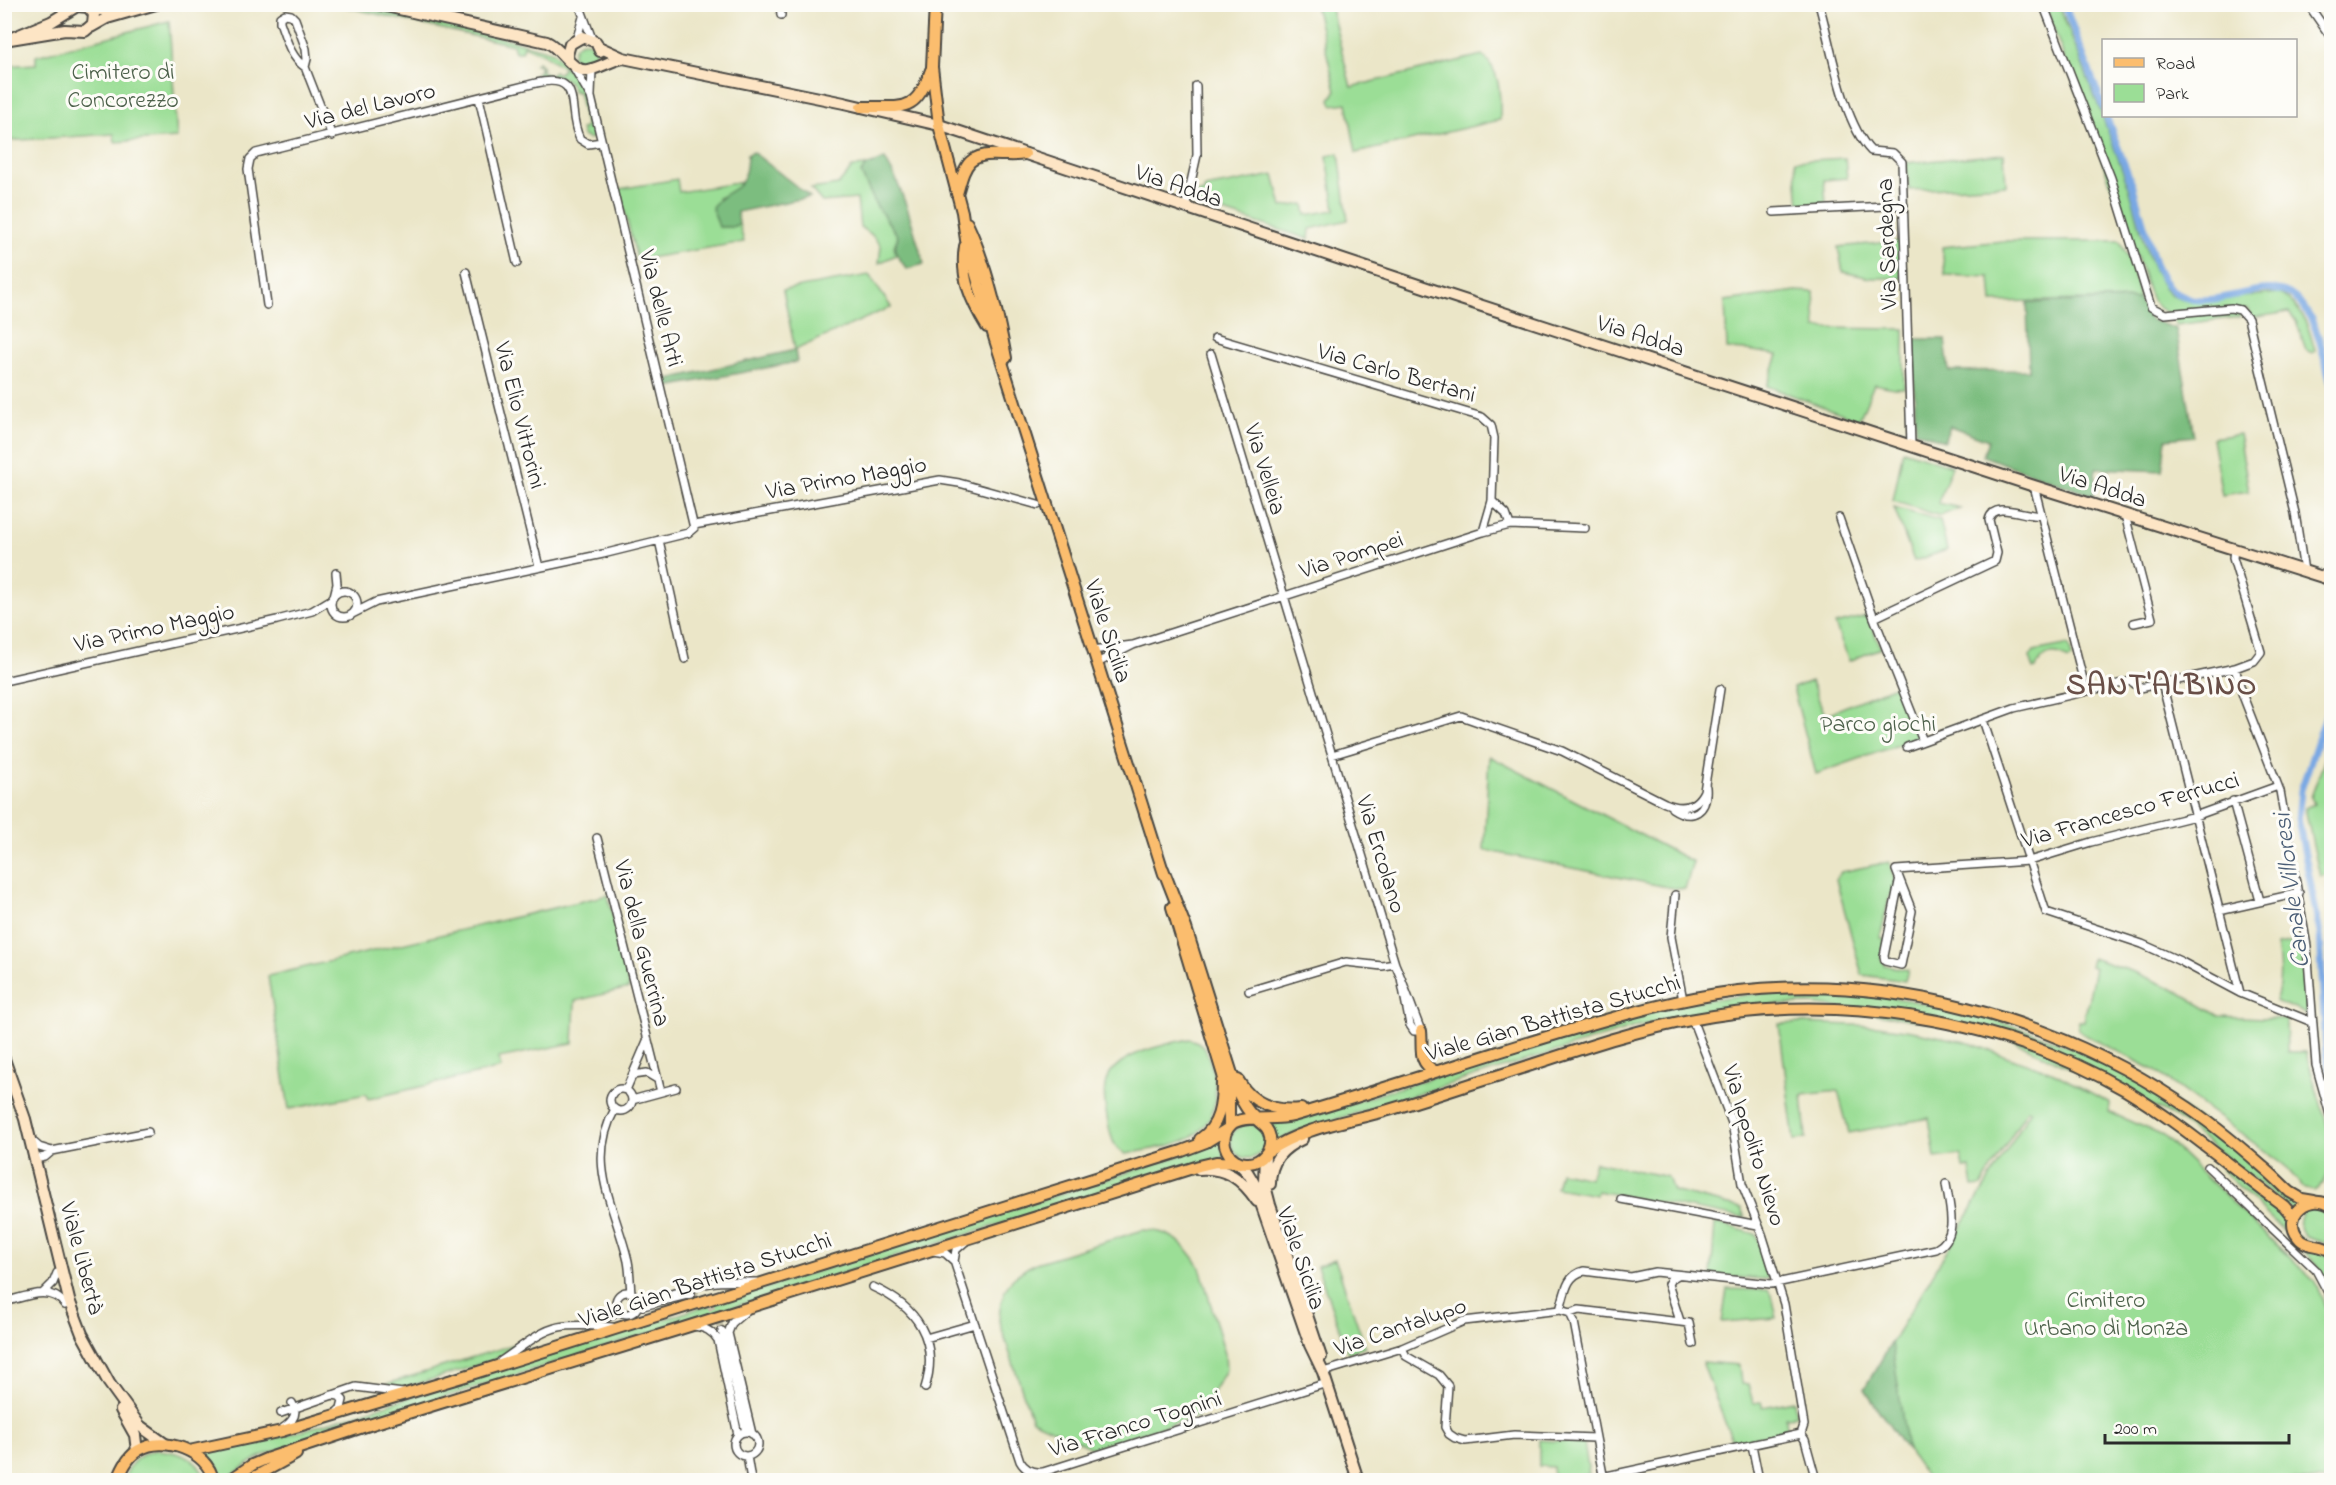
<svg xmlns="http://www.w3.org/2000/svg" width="2336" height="1485" viewBox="0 0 2336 1485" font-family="'Indie Flower',sans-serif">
  <rect width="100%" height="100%" fill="#fdfcf7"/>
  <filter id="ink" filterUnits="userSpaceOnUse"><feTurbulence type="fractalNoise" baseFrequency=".0167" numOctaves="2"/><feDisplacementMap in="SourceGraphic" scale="12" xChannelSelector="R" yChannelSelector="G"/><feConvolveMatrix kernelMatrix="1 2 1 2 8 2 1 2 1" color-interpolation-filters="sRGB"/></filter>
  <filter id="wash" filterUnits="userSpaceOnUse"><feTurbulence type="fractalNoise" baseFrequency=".008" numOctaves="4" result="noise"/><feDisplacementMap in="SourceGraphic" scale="24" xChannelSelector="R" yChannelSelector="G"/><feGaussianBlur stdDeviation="1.35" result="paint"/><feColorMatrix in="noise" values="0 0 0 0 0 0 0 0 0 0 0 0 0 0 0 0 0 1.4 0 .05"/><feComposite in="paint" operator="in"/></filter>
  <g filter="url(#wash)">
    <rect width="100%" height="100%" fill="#ebe6c8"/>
    <path fill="#9bde96" stroke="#638460" stroke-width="1.5" d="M337 5H351L507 39 553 52 580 83 586 95 595 136 589 139 583 136 581 129 586 128 578 91 574 92C564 63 546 89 535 73L540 71V64H535L538 62 543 67 541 70 550 76 554 71 558 74 564 68 543 54 524 46 522 52H515L513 45Z
      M1315 5H1330L1351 87 1482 55C1502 71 1500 98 1500 120L1356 153 1347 103 1332 105 1330 99 1336 91Z
      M2059 5C2083 65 2106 125 2128 185 2139 216 2144 257 2162 284 2169 296 2178 299 2192 302L2279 293C2303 306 2309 327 2315 351L2312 353 2306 350 2296 321 2289 312 2251 318 2249 309 2245 308 2239 317 2176 325 2170 313C2150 309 2147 287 2142 270L2047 10Z
      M169 21 177 138 115 142 114 134 5 141V66L36 64V56Z
      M573 54a12 12 0 1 1 24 0a12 12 0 1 1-24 0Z
      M1339 153 1348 220 1310 229 1309 239 1192 202 1194 194 1205 192 1204 188 1274 175 1282 207 1304 204 1306 215 1335 210 1327 156Z
      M2004 154 2006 185 1909 190 1906 163Z
      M1845 158 1847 178 1824 180 1826 203 1799 205 1795 161Z
      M866 166 861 173 876 205 898 236 894 246 896 255 879 263 881 246 871 234 860 227 857 199 822 202 811 189 838 185 853 167Z
      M677 179 679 192 743 182 733 192 718 198 719 227H732L739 224 744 242 637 260 619 189Z
      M1901 241 1902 278H1871L1843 272 1838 247Z
      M2003 241H2120L2133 269 2139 299 1992 302 1990 277 1945 275 1942 247Z
      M869 275 891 307 795 350 783 290Z
      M1796 291 1814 292 1816 328 1904 329V388H1894L1874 384 1859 420 1767 386 1778 355 1747 350 1727 349 1725 301Z
      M2239 434 2249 491 2222 495 2212 438Z
      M1903 450 1952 466 1938 503 1960 508 1940 516 1893 501Z
      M1894 508 1940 520 1947 550 1914 561Z
      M1867 616 1881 648 1849 661 1835 624Z
      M2065 645 2069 646 2072 657 2068 660C2056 649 2041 653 2036 669L2034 670 2030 657 2034 651Z
      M1811 681 1825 715 1897 685 1918 738 1816 774 1793 688Z
      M2331 754V872L2320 877 2305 808 2314 804 2311 797 2326 756Z
      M1489 756 1693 862 1685 889 1672 888 1484 850Z
      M1889 862 1896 884 1894 894H1890L1880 938 1885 939 1881 958 1884 965 1908 970 1905 981 1862 975 1836 879 1841 872Z
      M608 895 629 988 575 1001 573 1043 499 1058 501 1068 368 1099 366 1094 289 1109 268 976Z
      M2303 941 2307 1014 2275 1001C2282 985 2280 963 2277 945Z
      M2092 958 2137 973 2177 991 2219 1016 2286 1019 2287 1052H2306C2313 1083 2326 1114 2332 1146 2334 1162 2328 1182 2314 1191L2303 1187 2284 1165 2154 1070 2083 1034 2078 1029 2079 1021H2084L2095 968 2090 966Z
      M1812 992C1838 993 1864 993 1889 997 1993 1013 2095 1048 2182 1108 2223 1136 2261 1170 2299 1202L2293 1210 2175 1117 1997 1033 1813 1004 1766 1005 1714 1011 1638 1026 1298 1131 1274 1143 1268 1123 1293 1121 1620 1019 1688 1002 1764 993Z
      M1801 1023 1877 1026 1912 1031 1966 1042 2054 1073 2110 1103 2109 1112 2163 1136 2314 1281 2331 1317V1480H1928L1864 1389 2031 1110H2027L1981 1186 1973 1187 1970 1168H1963L1961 1155 1935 1158 1929 1118 1849 1133 1838 1091 1802 1095 1806 1138 1794 1141 1779 1024Z
      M1189 1039C1204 1042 1207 1051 1211 1065 1218 1089 1219 1115 1197 1133 1179 1147 1148 1149 1126 1154 1113 1149 1111 1136 1108 1123 1106 1112 1103 1099 1105 1086 1109 1055 1162 1045 1189 1039Z
      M1231 1141a17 17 0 1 1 34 0a17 17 0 1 1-34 0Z
      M1220 1139 1224 1158 1177 1169 303 1441 261 1456 224 1480H217C217 1467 213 1461 203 1453L264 1441 301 1431 771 1286 1179 1156Z
      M1595 1162 1668 1177 1673 1191 1741 1208 1745 1218 1597 1191 1596 1195 1556 1188 1560 1172 1590 1178Z
      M2224 1166 2282 1211 2291 1232 2331 1258V1290L2317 1264 2221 1169Z
      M2320 1206 2331 1213V1245L2306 1237C2298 1228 2297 1219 2305 1210Z
      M1715 1223 1756 1234 1769 1275 1765 1279 1711 1276Z
      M1143 1230C1171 1230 1186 1244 1200 1267L1225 1354 1226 1370 1198 1416 1092 1448 1032 1420 999 1321C1000 1291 1009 1276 1036 1263Z
      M1335 1259 1365 1346 1348 1353 1317 1266Z
      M1727 1289 1768 1290 1772 1295 1777 1318 1722 1322Z
      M522 1342 494 1360 401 1389 380 1386Z
      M1702 1362 1739 1365 1741 1384H1748L1753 1403 1761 1402 1763 1407 1794 1401 1796 1416 1786 1417 1787 1430 1733 1443Z
      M1539 1440 1584 1443 1589 1474 1554 1480 1553 1467 1539 1466Z
      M156 1450C176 1451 201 1458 205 1480H125C128 1463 139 1454 156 1450Z"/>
    <path fill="#7cbd7f" stroke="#547455" stroke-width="1.5" d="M753 152 810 197 737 212 739 224 732 227H719L712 207C732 181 745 199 747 155Z
      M885 159 896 179 908 210 924 264 907 269C897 256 892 253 898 236L876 205 861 173 866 166Z
      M2139 299 2149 319 2176 329 2194 436 2166 439 2162 471 2096 468 2093 496 1983 456 1988 440 1950 426 1944 441 1916 431 1912 339H1945L1949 371 2029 370 2027 303Z
      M795 350 797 362 667 387 668 379Z
      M1892 1342 1907 1451 1864 1389Z"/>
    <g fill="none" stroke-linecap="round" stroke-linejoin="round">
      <path stroke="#79a8e3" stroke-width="7" d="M2064 4 2104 110
        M2106 116 2133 187 2155 263C2183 341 2259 266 2295 298 2319 319 2323 357 2332 386
        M2332 698 2301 790 2298 819 2320 933 2326 1054 2332 1082"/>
    </g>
  </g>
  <g filter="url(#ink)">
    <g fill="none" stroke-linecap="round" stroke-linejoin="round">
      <path stroke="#c5c1a9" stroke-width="7" stroke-dasharray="7 3.5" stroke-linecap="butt" d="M691 1294C709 1294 716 1316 722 1331"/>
      <defs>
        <path id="street" d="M579 4 592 39
          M780 4 781 15
          M1819 4C1831 45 1842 121 1871 151L1893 153 1902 162 1911 445
          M2043 4 2111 178 2151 307 2165 314 2231 308 2240 310 2248 319 2295 513 2304 571
          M2308 4 2332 39
          M577 38 583 17
          M305 67C290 57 286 38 280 22V17L285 14 291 15 295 19 306 49 307 59 305 67 332 136
          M591 95 592 69
          M479 98 517 263
          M1185 209 1197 155 1196 86
          M1774 212 1904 205
          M466 272 539 567
          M267 305 248 169 250 159 256 153 536 83C586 72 565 111 580 139L588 144 602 142
          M1215 338 1482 417 1491 425 1494 438 1492 501 1483 532
          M1211 354 1395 964 1401 978
          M2034 486 2086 691
          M1492 501 1506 514 1510 525
          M2125 515 2152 619 2134 623
          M1839 518 1874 618 1923 741
          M694 525 940 480 959 483 1038 505
          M659 540 685 659
          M331 604a13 13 0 1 1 26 0a13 13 0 1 1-26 0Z
          M334 596 337 584 336 573
          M354 613 376 602 603 554 688 533 694 528 591 97 574 68
          M1874 618 1995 561 1997 553 1989 520C1994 499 2026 518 2041 515
          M1133 645 1483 532 1510 525 1585 528
          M1092 650 1133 645 1097 663
          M2235 668 2243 696 2280 791 2307 946 2316 1065 2332 1122
          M4 681 277 620 312 611 332 599
          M2162 683 2240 993
          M1983 720 2046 912 2142 944 2180 961 2240 993 2312 1022
          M1907 747 2014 708 2127 682 2131 681 2140 688 2235 668 2254 661 2261 652 2233 558 2234 548
          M1332 755 1461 716 1562 751 1665 803C1681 810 1696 808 1704 791L1720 689
          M2233 801 2260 901
          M1672 808C1693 822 1708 811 1706 787
          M597 838 661 1092
          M1899 882 1884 956 1885 961 1901 965 1912 911 1896 870 2029 861 2091 842 2195 816 2278 786
          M1675 895 1671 937 1683 1000
          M2219 911 2299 893
          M1401 978 1421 1031H1414L1410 1025Z
          M1249 991 1346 962 1382 966 1395 964
          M1624 997 1680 984
          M1692 1019 1732 1123 1742 1184 1762 1234 1784 1304 1804 1425 1801 1434
          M633 1075 647 1073 657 1079
          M610 1100a11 11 0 1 1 22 0a11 11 0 1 1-22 0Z
          M626 1090 647 1041
          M632 1100 676 1088
          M615 1109C585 1163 615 1206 628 1261 630 1271 630 1283 631 1293
          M31 1140 39 1147 52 1151
          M35 1159 45 1157 52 1151 148 1132
          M2208 1167 2316 1270 2332 1300
          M1621 1199 1758 1225
          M965 1242 956 1250 954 1261 1020 1461C1025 1470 1033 1473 1043 1472L1327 1383
          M933 1251 945 1253 954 1261
          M1678 1275 1671 1279 1668 1284 1680 1321
          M873 1287C916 1306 940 1340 925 1388
          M616 1303a11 11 0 1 1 22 0a11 11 0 1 1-22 0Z
          M43 1293 53 1283 57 1273
          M637 1299C656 1303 689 1286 710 1283 725 1280 742 1282 757 1282
          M4 1302C25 1297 51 1284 65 1305
          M637 1306H643L691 1294
          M1560 1310C1565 1294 1566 1275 1584 1271L1631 1277 1655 1272 1771 1284 1936 1249C1960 1237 1949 1205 1946 1184
          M746 1311 732 1323 728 1333 752 1434
          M1570 1313 1574 1322 1604 1480
          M587 1324 613 1315 617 1308
          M693 1326C705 1327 712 1331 718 1340L738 1435
          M722 1331 746 1432
          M926 1338 975 1324
          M1402 1348 1406 1356 1439 1375 1448 1386 1445 1427 1449 1434 1455 1438 1465 1441 1514 1435 1595 1438
          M501 1361C518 1350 539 1331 559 1327 577 1324 595 1326 612 1327
          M1323 1372 1402 1348 1464 1321 1560 1310 1570 1313 1579 1310 1689 1323 1693 1344
          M332 1395 339 1396 343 1400 341 1408 336 1413
          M281 1413 356 1387 403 1393
          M283 1428C292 1422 299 1414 292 1403
          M734 1444a12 12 0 1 1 24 0a12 12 0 1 1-24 0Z
          M1801 1434 1805 1440 1816 1480
          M1752 1445 1759 1480
          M747 1456 751 1480
          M1588 1480 1801 1434"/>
        <path id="secondary" d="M377 4 547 42C562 49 572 73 588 70 600 68 611 60 623 58
          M91 10H105L129 4
          M91 27 107 18 156 4
          M4 40 65 30 85 31 93 24 94 14 88 7 77 6 51 22 12 38
          M599 47 623 58 844 103 939 125 1430 289 2034 486 2332 580
          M568 60 567 55 570 44 582 37 596 42 600 51
          M4 1059 25 1119 69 1300 82 1334 109 1383 140 1426 165 1444
          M1265 1155 1264 1182 1270 1205 1321 1357
          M1237 1161 1248 1173 1254 1183 1310 1345 1323 1372 1358 1480
          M1199 1169C1226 1167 1242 1179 1257 1201
          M1270 1184C1270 1161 1282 1148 1302 1139
          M121 1410 135 1435 137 1451"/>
        <path id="primary" d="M935 4 932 67 939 125 962 212 966 240 995 340 1164 874
          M861 107C903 106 915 115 931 70
          M957 194C965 166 967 152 1001 155 1009 155 1017 156 1025 154
          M967 223C986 263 998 314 1006 358
          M965 246C960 277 971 301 987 327
          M1163 869 1186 928 1238 1093C1242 1101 1246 1110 1253 1116 1260 1124 1268 1126 1270 1137 1272 1150 1262 1162 1249 1163 1229 1165 1216 1140 1231 1125 1241 1114 1275 1121 1293 1116 1379 1091 1464 1062 1550 1036 1612 1018 1673 999 1738 991 1890 974 2051 1017 2178 1101 2208 1120 2236 1143 2263 1167 2273 1175 2281 1184 2290 1192L2302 1199 2314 1201
          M1172 907 1229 1095V1126
          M1421 1031C1423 1048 1417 1062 1435 1071
          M1238 1080C1251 1103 1274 1112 1301 1109
          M1200 1139C1220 1126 1222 1104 1222 1081
          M1267 1152C1301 1128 1345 1122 1385 1111 1420 1101 1455 1089 1490 1078 1556 1058 1621 1033 1690 1020 1834 992 1997 1016 2125 1090 2182 1124 2231 1167 2284 1206L2294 1218
          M2332 1207C2311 1191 2281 1215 2298 1237 2307 1249 2321 1243 2332 1252
          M189 1451 282 1431 462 1377 1182 1151 1206 1142 1227 1129
          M118 1480C122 1469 128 1456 139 1450 164 1435 208 1451 213 1480
          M230 1480 252 1465 266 1459 369 1425 680 1329 1199 1166 1216 1162 1240 1163
          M249 1480 296 1454"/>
      </defs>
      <use href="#street" stroke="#484743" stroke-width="10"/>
      <use href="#secondary" stroke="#484743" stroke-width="14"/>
      <use href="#primary" stroke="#484743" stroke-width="14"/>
      <use href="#street" stroke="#fff" stroke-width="7"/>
      <use href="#secondary" stroke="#fde5c5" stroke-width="10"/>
      <use href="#primary" stroke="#fbbd6e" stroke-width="10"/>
    </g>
  </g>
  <g text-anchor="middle" stroke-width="6" stroke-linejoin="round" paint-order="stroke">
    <g font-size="24" fill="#4d614b" stroke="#fdfcf7">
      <text x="123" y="79">Cimitero di<tspan x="123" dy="28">Concorezzo</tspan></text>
      <text x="1878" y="731">Parco giochi</text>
      <text x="2106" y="1307">Cimitero<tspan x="2106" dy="28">Urbano di Monza</tspan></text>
    </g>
    <g font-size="24" fill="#2b2b2b" stroke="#fdfcf7">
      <text transform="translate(370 105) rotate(-14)" y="8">Via del Lavoro</text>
      <text transform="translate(1179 185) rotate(19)" y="8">Via Adda</text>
      <text transform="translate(1886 244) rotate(-92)" y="8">Via Sardegna</text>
      <text transform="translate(662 308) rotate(76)" y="8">Via delle Arti</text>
      <text transform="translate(1641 335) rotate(18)" y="8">Via Adda</text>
      <text transform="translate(1397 372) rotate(16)" y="8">Via Carlo Bertani</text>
      <text transform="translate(521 415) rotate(76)" y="8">Via Elio Vittorini</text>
      <text transform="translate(1266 469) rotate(73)" y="8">Via Velleia</text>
      <text transform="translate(846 477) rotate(-10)" y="8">Via Primo Maggio</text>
      <text transform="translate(2103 486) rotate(18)" y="8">Via Adda</text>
      <text transform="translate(1351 554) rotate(-18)" y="8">Via Pompei</text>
      <text transform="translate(154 627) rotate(-12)" y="8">Via Primo Maggio</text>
      <text transform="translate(1109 631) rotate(72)" y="8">Viale Sicilia</text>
      <text transform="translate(2130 809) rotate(-16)" y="8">Via Francesco Ferrucci</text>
      <text transform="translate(1382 854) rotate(73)" y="8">Via Ercolano</text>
      <text transform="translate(643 943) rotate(76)" y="8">Via della Guerrina</text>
      <text transform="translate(1553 1017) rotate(-16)" y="8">Viale Gian Battista Stucchi</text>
      <text transform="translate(1755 1145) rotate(73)" y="8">Via Ippolito Nievo</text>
      <text transform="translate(83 1258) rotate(75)" y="8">Viale Libertà</text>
      <text transform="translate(1302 1258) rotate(71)" y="8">Viale Sicilia</text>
      <text transform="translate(705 1279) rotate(-18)" y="8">Viale Gian Battista Stucchi</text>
      <text transform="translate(1400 1326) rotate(-19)" y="8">Via Cantalupo</text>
      <text transform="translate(1135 1423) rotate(-17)" y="8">Via Franco Tognini</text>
    </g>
    <g font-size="26" font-style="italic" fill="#4a5d75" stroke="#fdfcf7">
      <text transform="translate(2290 891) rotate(-97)" y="9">Canale Villoresi</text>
    </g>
    <g font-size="30" font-weight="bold" letter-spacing="1.5" fill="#684e47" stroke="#fdfcf7">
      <text x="2162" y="694">SANT'ALBINO</text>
    </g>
  </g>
  <rect width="2336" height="1485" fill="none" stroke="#fdfcf7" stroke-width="24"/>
  <rect x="2102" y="39" width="195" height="78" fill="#fdfcf7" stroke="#a9a8a5" stroke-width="1.5"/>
  <rect x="2114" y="58" width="30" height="9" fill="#fbbd6e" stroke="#a9a8a5" stroke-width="1.5"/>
  <text x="2156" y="69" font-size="18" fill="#2b2b2b">Road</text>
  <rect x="2114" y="84" width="30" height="18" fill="#9bde96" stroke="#a9a8a5" stroke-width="1.5"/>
  <text x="2156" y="99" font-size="18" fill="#2b2b2b">Park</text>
  <path d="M2105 1434v9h184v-9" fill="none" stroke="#2b2b2b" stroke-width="3"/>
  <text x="2114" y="1434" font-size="18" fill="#2b2b2b" stroke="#fdfcf7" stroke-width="4.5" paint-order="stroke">200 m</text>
</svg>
